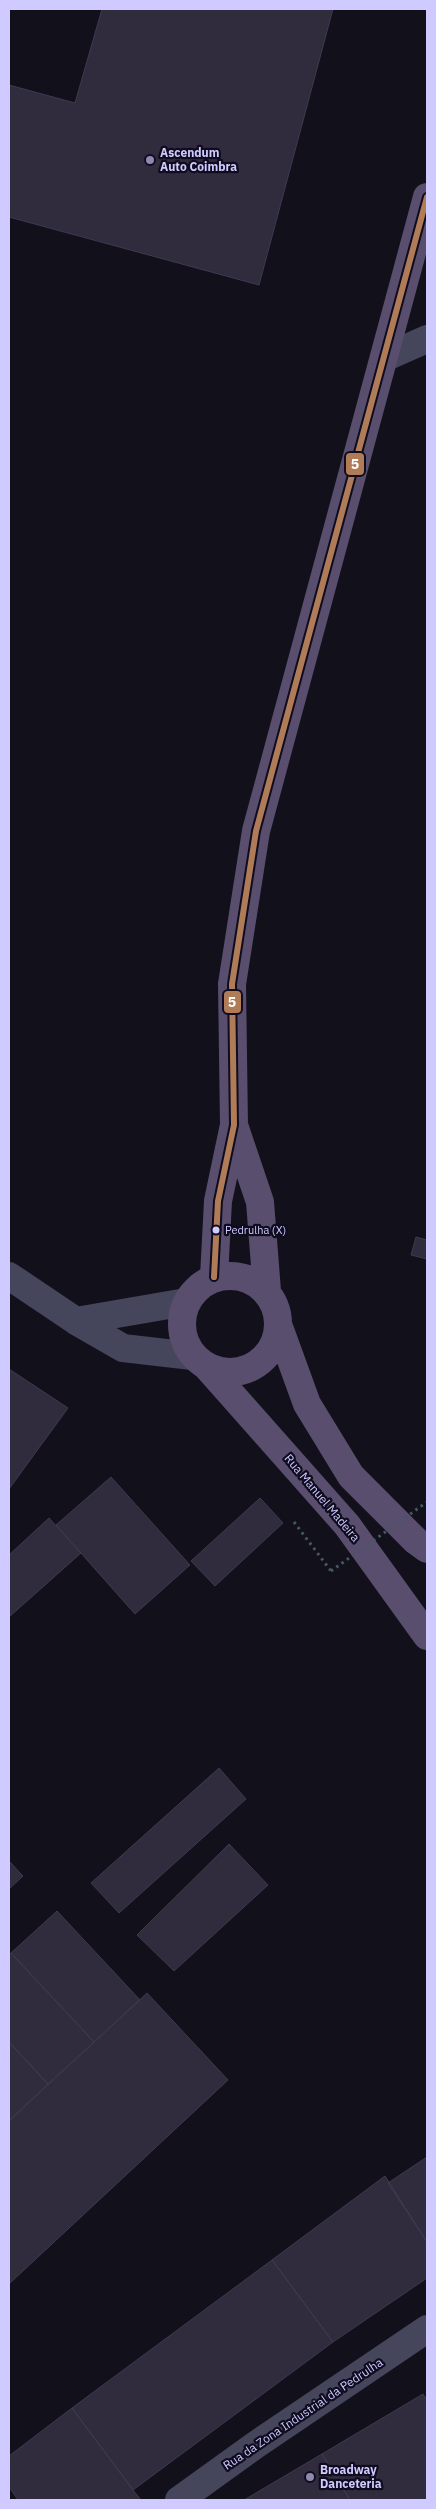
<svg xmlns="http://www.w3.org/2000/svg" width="436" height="2509" viewBox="0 0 436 2509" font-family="'IBM Plex Sans',sans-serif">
  <rect width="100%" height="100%" fill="#12101b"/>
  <path fill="#302c3e" stroke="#3e3a50" d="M102 9H333L259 285 9 217V85L75 103Z
    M416 1237 427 1240V1259L411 1255Z
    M9 1369 68 1408 9 1489Z
    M111 1477 190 1565 135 1614 56 1525Z
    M260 1498 283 1523 215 1586 191 1561Z
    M49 1518 81 1553 9 1617V1555Z
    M219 1768 246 1799 119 1913 91 1883Z
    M229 1844 268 1885 174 1971 137 1935Z
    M9 1861 23 1876 9 1889Z
    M57 1911 140 2000 94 2042 11 1953Z
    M11 1953 94 2042 48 2084 9 2042V1955Z
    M147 1993 228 2080 9 2284V2121Z
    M9 2042 48 2084 9 2121Z
    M427 2157V2242L388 2183Z
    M385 2176 427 2242V2278L333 2342 272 2260Z
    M272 2260 333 2342 133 2490 72 2408Z
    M423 2394 427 2400V2500H350L322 2454Z
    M72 2408 133 2490 141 2500H18L9 2487V2456Z
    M322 2454 350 2500H244Z"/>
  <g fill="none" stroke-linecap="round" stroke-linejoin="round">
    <path stroke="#485764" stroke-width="3" stroke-dasharray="2.5 4" stroke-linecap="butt" d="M294 1522 331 1571"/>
    <path stroke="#45455c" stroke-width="28" d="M384 358 427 339
      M9 1276 76 1321 123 1348 192 1356
      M76 1321 186 1302
      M179 2500 254 2446 427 2329"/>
    <path stroke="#594e6d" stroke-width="28" d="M234 1125 260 1202 267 1291
      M182 1324a48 48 0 1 1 96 0a48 48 0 1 1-96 0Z
      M214 1277 218 1201 234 1125 232 984 256 831 427 197
      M279 1327 307 1404 351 1476 416 1541 427 1549
      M208 1368 347 1525 427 1636"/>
    <path stroke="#485764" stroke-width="3" stroke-dasharray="2.5 4" stroke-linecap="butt" d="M331 1571 427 1502"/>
    <defs>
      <path id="bus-1" d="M214 1277 218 1201 234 1125 232 984 256 831 427 197"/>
    </defs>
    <use href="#bus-1" stroke="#0f0c1f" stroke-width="10"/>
    <use href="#bus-1" stroke="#b07c57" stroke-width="6"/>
  </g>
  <g fill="#8d89af" stroke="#0f0c1f" stroke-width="2">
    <circle cx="150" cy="160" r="5"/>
    <circle cx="310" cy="2477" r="5"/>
  </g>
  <circle fill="#cfcaff" stroke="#0f0c1f" stroke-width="2" cx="216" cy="1230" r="4.5"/>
  <g text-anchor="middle" stroke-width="4.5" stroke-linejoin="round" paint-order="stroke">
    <g font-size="11" fill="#cfcaff" stroke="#0f0c1f" text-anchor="start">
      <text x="225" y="1234">Pedrulha (X)</text>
    </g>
    <g font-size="12" font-weight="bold" fill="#cfcaff" stroke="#0f0c1f" text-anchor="start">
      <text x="160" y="157">Ascendum<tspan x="160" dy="14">Auto Coimbra</tspan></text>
      <text x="320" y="2474">Broadway<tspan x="320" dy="14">Danceteria</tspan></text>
    </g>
    <g font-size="12" fill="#cfcaff" stroke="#0f0c1f">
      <text transform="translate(322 1498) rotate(50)" y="4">Rua Manuel Madeira</text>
      <text transform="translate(303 2414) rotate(-34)" y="4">Rua da Zona Industrial da Pedrulha</text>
    </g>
  </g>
  <g stroke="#0f0c1f" stroke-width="2">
    <rect x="345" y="452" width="20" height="24" rx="5" fill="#b07c57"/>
    <rect x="223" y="990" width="19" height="24" rx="5" fill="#b07c57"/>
  </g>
  <g font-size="14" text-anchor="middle" font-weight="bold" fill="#fff">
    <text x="355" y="469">5</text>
    <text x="232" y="1007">5</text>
  </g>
  <rect width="436" height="2509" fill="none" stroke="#cfcaff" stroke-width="20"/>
</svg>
